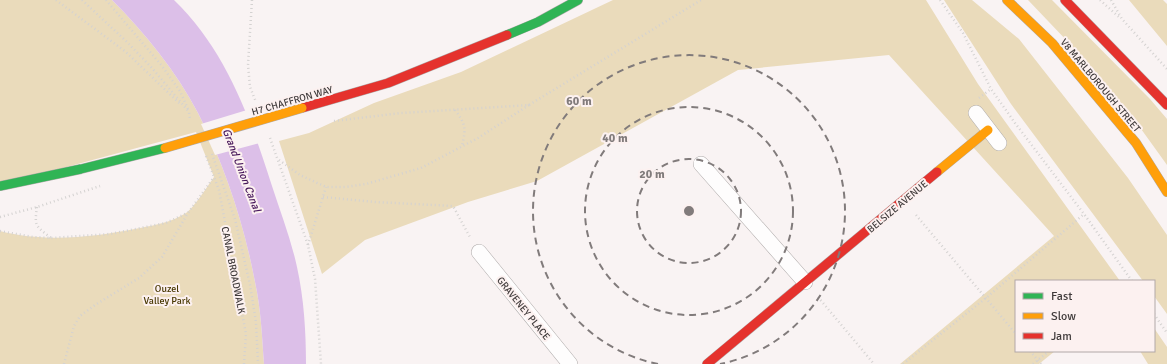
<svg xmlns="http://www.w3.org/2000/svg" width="1167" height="364" viewBox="0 0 1167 364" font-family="Signika,sans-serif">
  <rect width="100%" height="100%" fill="#f9f3f3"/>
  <path fill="#eadbbb" d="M0 0H112C145 33 176 71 198 113 225 166 244 224 255 282 261 309 262 337 264 364H0V231C46 243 94 237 140 228 156 225 172 222 186 213 193 209 209 184 214 177L196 132 0 185Z
    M613 0H926L978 84 1120 281H1016V351H1055L1039 364H900L1054 236 889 55 738 70 537 181 468 202 365 240 322 274 279 141 309 133 374 103 461 72Z
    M944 0H972L1019 39 1128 178 1167 235V314L1154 296V281H1143L1011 104Z
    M1028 0H1052L1150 99 1167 119V165L1131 115 1089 64Z
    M1129 0H1163L1167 4V46Z
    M1154 328 1167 347V364H1148L1140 351H1154Z"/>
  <path fill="#dcbfe8" d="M112 0H174C225 49 250 117 271 183 280 211 291 239 297 267 304 299 306 332 306 364H264C262 337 261 309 255 282 244 224 225 166 198 113 176 71 145 33 112 0Z"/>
  <path fill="#f9f3f3" d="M247 110 260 143 215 155 201 124Z"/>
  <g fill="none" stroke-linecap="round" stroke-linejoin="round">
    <defs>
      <path id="street" d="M976 113 999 143
        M701 164 805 282
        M479 252 570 364"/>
      <path id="fast" d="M507 35 538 22 578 0
        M0 186 81 169 165 148"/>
      <path id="slow" d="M1007 0 1052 43 1136 143 1167 192
        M937 172 988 130"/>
      <path id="jam" d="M1065 0 1167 105
        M302 108 388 83 507 35
        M707 364 937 172"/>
    </defs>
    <use href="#street" stroke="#aeaaa9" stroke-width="16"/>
    <use href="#fast" stroke="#aeaaa9" stroke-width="10"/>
    <use href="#slow" stroke="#aeaaa9" stroke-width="10"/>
    <use href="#jam" stroke="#aeaaa9" stroke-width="10"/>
    <path stroke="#d4d2d1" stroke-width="2.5" stroke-dasharray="1 3" stroke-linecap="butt" d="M56 0 126 52 180 104
      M82 0 127 42 152 68 189 112 190 120
      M106 0 162 66 180 91 188 109
      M252 0 248 65 250 87 256 102
      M940 0 963 33 991 89 1015 123 1084 214 1132 281
      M1100 0 1119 17
      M1111 0 1122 19 1167 69
      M979 98 991 89
      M455 110C466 124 466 129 462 146
      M334 121 401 113 529 105 701 0
      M270 138 308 245 315 279 321 364
      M212 154 235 219 250 285 256 322 258 364
      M206 156 219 190 246 334 244 364
      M279 160 300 175 326 187H345L366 184 421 168 478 138 529 105
      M323 197 375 202 453 206 471 239
      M37 207C34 227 36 226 51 238
      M916 215 1016 334
      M0 217 37 207 100 186
      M0 231 33 237 51 238 110 234 166 223 187 213
      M308 245 326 187
      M818 297 874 364
      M1154 314 1167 333
      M1030 351 1041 364
      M64 364 74 326 80 316 95 305 139 278 162 257 188 213 214 177
      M903 364 986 298 1084 214
      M1033 364 1049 351"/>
    <use href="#street" stroke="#fefdfd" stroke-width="15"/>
    <use href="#fast" stroke="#30b455" stroke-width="9"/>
    <use href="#slow" stroke="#ff9f0a" stroke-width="9"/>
    <use href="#jam" stroke="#e5322d" stroke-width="9"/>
    <defs>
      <path id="slow-bridge" d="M165 148 302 108"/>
    </defs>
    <use href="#slow-bridge" stroke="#aeaaa9" stroke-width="10" stroke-linecap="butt"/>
    <use href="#slow-bridge" stroke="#ff9f0a" stroke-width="9"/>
  </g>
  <g fill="none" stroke="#817b7b" stroke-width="2" stroke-dasharray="7 5">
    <circle cx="689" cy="211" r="52"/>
    <circle cx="689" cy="211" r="104"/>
    <path d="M658 364A156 156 0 1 1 720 364"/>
  </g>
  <g text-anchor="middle" stroke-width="4" stroke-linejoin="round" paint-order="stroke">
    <g font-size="10" fill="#403b3b" stroke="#fcf1f0">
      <text transform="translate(1101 85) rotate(50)" y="4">V8 MARLBOROUGH STREET</text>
      <text transform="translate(292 100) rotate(-16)" y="4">H7 CHAFFRON WAY</text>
      <text transform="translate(897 206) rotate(-40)" y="4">BELSIZE AVENUE</text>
      <text transform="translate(234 270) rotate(79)" y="4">CANAL BROADWALK</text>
      <text transform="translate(524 308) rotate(51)" y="4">GRAVENEY PLACE</text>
    </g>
    <g font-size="10" fill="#473700" stroke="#fcf1f0">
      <text x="167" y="292">Ouzel<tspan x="167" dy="12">Valley Park</tspan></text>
    </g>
    <g font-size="11" font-style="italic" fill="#46165a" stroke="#fcf1f0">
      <text transform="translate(242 170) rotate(69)" y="4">Grand Union Canal</text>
    </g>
  </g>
  <circle cx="689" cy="211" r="6" fill="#817b7b" stroke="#fcf1f0" stroke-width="2"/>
  <g font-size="12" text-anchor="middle" font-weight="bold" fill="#817b7b" stroke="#fcf1f0" stroke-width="4" stroke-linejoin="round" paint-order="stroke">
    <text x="579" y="105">60 m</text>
    <text x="615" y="142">40 m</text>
    <text x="652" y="178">20 m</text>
  </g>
  <rect x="1015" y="280" width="140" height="72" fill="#fcf1f0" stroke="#b1a8a8"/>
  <rect x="1023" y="293" width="20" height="6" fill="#30b455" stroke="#b1a8a8"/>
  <text x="1051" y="300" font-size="12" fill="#403b3b">Fast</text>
  <rect x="1023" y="313" width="20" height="6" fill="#ff9f0a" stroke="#b1a8a8"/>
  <text x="1051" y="320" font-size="12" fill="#403b3b">Slow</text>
  <rect x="1023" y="333" width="20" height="6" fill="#e5322d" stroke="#b1a8a8"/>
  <text x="1051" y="340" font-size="12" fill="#403b3b">Jam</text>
</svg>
